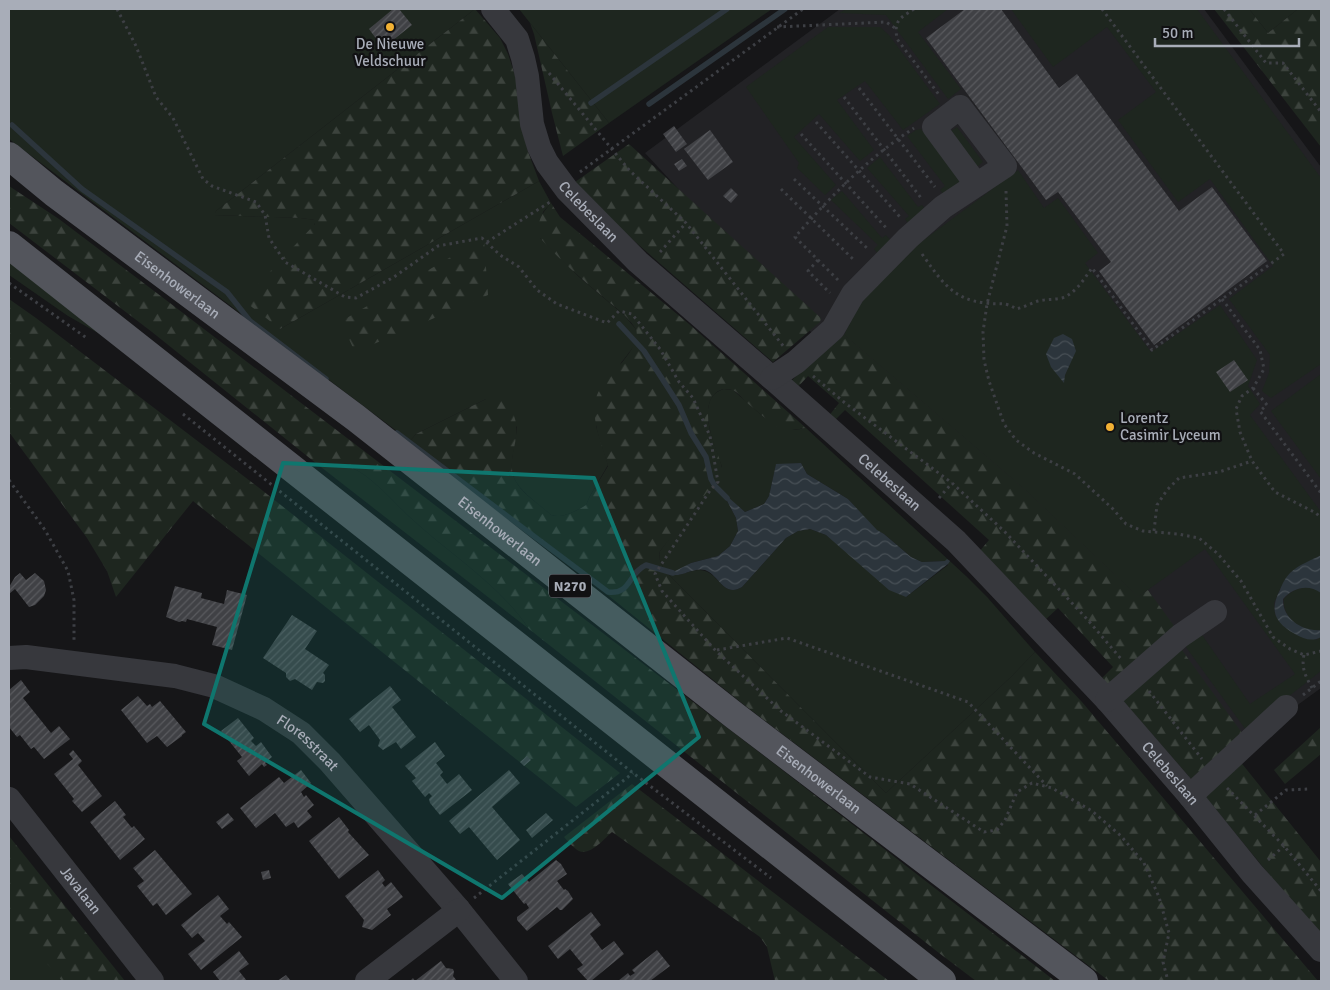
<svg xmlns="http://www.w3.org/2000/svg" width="1330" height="990" viewBox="0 0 1330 990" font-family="Signika,sans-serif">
  <defs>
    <pattern id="forest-firs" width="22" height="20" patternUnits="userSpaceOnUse" patternTransform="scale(1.25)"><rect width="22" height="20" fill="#1e261f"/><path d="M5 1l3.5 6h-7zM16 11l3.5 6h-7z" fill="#3c433d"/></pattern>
    <pattern id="water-waves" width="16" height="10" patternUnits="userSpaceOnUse" patternTransform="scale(1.25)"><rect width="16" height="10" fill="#2c353c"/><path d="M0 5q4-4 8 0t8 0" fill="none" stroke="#485056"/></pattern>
    <pattern id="building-hatch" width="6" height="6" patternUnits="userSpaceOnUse" patternTransform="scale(1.25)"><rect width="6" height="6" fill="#404145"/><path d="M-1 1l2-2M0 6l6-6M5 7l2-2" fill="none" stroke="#595a5e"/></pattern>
  </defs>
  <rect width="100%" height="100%" fill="#161618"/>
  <path fill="#222225" d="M840 9H1204L1321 167V688L1299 704 1221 774 645 153Z"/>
  <path fill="#1e261f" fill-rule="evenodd" d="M9 9H475L216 211 215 215 301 218 316 220 280 329 539 181 551 203 543 212 540 238 578 276 624 315 635 328 638 334 635 345 621 363 596 426 608 465 590 496 586 505C577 511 561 519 551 515 541 506 519 491 514 478 508 463 516 442 517 427L486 399 416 434 410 441 9 139Z
    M519 9H772L609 123Z
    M846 9H948L918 32 961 89 948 99 886 15 839 13Z
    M1011 9H1197L1321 178V364L1271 398 1262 391 1269 373 1270 355 1229 299 1273 266 1210 179 1178 202 1118 120 1156 92 1107 27 1053 67Z
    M1249 9H1298L1268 33Z
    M828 27H880L889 35 940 104 903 130 865 81 837 100 874 150 860 161 819 114 794 137 836 185 825 195 797 168 799 163 746 87Z
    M957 127 983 162 974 169 948 133Z
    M921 129 959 178V184L946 197 940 190 945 186 907 136 916 130Z
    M880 157 918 207 922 205 927 211 909 225 905 219 909 216 867 168Z
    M1018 170 1044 208 1058 198 1098 253 1085 263 1151 352 1220 305 1257 360 1248 386 1260 404 1250 415 1321 512V555L1291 572 1281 587 1274 603 1275 615 1316 640 1321 637V671L1246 730 1183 643 1200 632 1250 704 1295 674 1205 549 1138 597 1024 489 844 335 862 300 921 242ZM1054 338 1070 364 1065 375 1063 382Z
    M842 191 882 238 886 235 892 242 878 254 874 249 878 245 831 200Z
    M9 256 126 349 68 316 9 275Z
    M1321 374V479L1271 411Z
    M724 389 733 390 765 418 794 430 806 428 966 576 988 598 1035 652 1011 677 886 793 680 586C671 576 656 565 660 551L722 467C715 447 693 397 724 389ZM801 463 807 474 848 499 877 531 884 534 911 557 922 562 945 561 948 565 906 597 826 535 810 529 798 531 786 538 742 587C724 598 719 575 705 571 694 567 684 576 673 575L691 563 718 556 730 546 738 531 736 518 726 499 728 498 745 512 764 504 769 496 776 465Z
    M317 464C329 465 343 464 354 469 373 477 396 505 412 519 451 555 499 584 529 629Z
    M1308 587 1317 589 1321 593V630C1303 632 1282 619 1284 599 1290 591 1298 588 1308 587Z
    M9 895 78 981H9Z"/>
  <path fill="url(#forest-firs)" d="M475 9 500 38 508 54 515 75 527 149 539 181 280 329 243 300 315 224V220L301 218 214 215 216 211Z
    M1214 9H1249L1268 33 1298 9H1321V147Z
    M530 23 609 123 563 156 552 113 534 34Z
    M629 144 821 318 820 322 773 362 601 212 575 182Z
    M9 186 59 219 166 300 777 766 1055 981H976L939 953 529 629C499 584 451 555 412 519 396 505 373 477 354 469 343 464 329 465 317 464L152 332 9 223Z
    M551 203 560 217 689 324 806 428C798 429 788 432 780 428 767 421 757 411 746 402 742 398 737 391 732 390 717 385 708 399 708 412 707 433 719 452 723 472L660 551C656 565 671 576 680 586L886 793 1011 677 1035 652 1082 702 1318 981H1109L743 704 578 571 410 441 416 434 486 399 496 396C502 399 505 403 510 409 527 432 504 457 515 480 522 494 539 504 551 515 561 519 577 511 586 505L590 496 608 466C602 444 589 417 597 395 604 378 646 345 635 328 627 315 613 306 602 296 580 278 559 259 540 238 535 224 542 213 551 203Z
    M484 240 488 295 355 352 342 324 345 319 478 241Z
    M9 299 36 318 258 487 620 773 576 807 193 501 116 597 107 571 87 538 9 432Z
    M844 335 1024 489 1138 597 1148 590 1177 630 1107 685 1101 679 1113 667 1058 608 1045 620 978 553 989 540 845 410 833 422 828 417 839 403 808 376 795 390 789 383 819 355Z
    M1179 646 1245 737 1193 781 1118 695Z
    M1321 727V754L1285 784 1274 770Z
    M1239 760 1321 862V938L1204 795Z
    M632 784 889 981H775L767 947 760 937 612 832C604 839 590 856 579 851 573 848 568 841 564 837Z
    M9 836 125 981H62L9 919Z"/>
  <path fill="url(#water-waves)" d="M1063 334 1072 339 1076 351 1065 375 1064 383 1051 367 1046 354 1054 338Z
    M801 463 807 474 848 499 877 530 884 534 911 557 922 562 945 561 947 559 950 561 948 564 906 597 889 590 826 535 810 529 798 531 786 538 742 587C724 598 719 575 705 570 694 567 684 576 673 575V572L691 563 718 556 730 546 738 531 736 518 726 499 728 497 745 512 764 504 769 496 776 464Z
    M1321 555V593C1309 584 1293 587 1283 599 1282 619 1303 632 1321 630V637C1312 642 1304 639 1295 634 1275 623 1269 611 1280 590 1282 584 1286 577 1290 573 1298 565 1312 560 1321 555Z"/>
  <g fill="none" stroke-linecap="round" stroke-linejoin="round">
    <path stroke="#2c353c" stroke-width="5.5" d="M591 103 727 9
      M649 104 785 9
      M12 125 82 189 227 292 250 321 326 379
      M619 324 644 351 661 377 679 405 691 433 706 457 711 479 715 486 727 498
      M397 433 608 592C631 595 628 573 646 565L673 573"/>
  </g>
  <path fill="url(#building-hatch)" d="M393 9H399L412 25 383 48 369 29Z
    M965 9H1001L1059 88 1077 74 1179 211 1212 187 1267 261 1154 345 1099 271 1111 262 1058 192 1046 200 926 38Z
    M674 126 687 144 676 152 663 134Z
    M710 130 733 162 708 180 684 149Z
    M682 159 687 166 679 171 674 164Z
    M731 188 738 195 731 203 723 196Z
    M1234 360 1248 380 1230 392 1216 372Z
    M20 573 26 580 35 573 44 581 46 590 44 596 35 605 29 607 15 589 9 594V587L15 577Z
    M175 586 202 593 201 598 224 604 227 590 247 595 232 650 212 645 217 627 187 619 186 622 182 621 179 622 166 617Z
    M292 615 317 631 305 649 329 665 323 673 325 675V681L323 683 317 682 312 690 295 679 290 681 286 677V673L263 658Z
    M21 680 30 692 23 698 51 733 59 726 70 739 44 759 34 747 31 749 20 735 17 737 9 727V690Z
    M390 686 401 700 392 707 416 737 401 749 396 742 383 750 378 746 380 740 369 725 360 732 349 719Z
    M138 696 147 706 150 704 152 707 160 701 186 732 182 735V736L167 747 157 736 147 743 121 710Z
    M238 718 254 738 251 741 256 746 261 742 272 757 265 763 267 765 264 767 262 764 249 776 237 761 242 757 221 731Z
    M435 742 445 756 436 763 443 772 440 775 447 784 459 774 472 790 440 815 430 803 429 799 432 796 429 793 425 797 412 781 416 778 405 766Z
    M73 750 82 761 78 765 102 796 82 812 72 801 74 799 54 774 73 759 69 754Z
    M527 756 531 760 524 766 520 762Z
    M301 770 311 783 301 792 304 797 306 795 314 805 307 811 312 817 298 828 294 822 286 827 275 813 256 828 240 808 279 777 284 783Z
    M509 770 520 783 492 807 520 840 497 860 469 827 460 834 449 821Z
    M115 801 126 815 123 817 132 828 134 826 145 839 120 860 90 822Z
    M228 813 234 820 222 829 216 822Z
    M546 813 553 820 532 838 526 830Z
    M339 817 349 830 348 832 369 855 339 879 309 841Z
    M155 850 192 894 166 915 157 903 153 906 137 886 144 881 133 868Z
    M556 860 561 864 567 874 557 881 564 890 565 889 568 891 573 899 562 910H560L557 907 527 931 517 920V917L529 908 526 903 524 904 508 884 522 874 529 882Z
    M269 870 271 878 263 880 261 872Z
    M378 870 385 880 382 883 385 887 391 882 403 897 387 909 391 915 372 930 362 927 364 920 345 896Z
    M218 895 229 909 220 916 227 924 229 922 242 937 201 970 188 954 205 941 198 933 192 938 181 925Z
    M591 912 601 925 590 934 602 950 614 941 624 954 591 981H588L577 969 583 965 570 949 558 959 548 946Z
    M657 950 670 966 650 981H618L628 973 630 976 635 973 632 970Z
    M239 951 249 964 239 971 247 981H220L213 972Z
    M441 961 446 968 453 969 454 972 453 976 457 981H410L413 978 415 981Z
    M286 975 291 981H277Z"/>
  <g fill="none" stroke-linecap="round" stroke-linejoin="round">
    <path stroke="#3d3f44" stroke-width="3" stroke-dasharray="2.5 4" stroke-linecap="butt" d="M117 9 136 46 156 97 173 118 203 179 212 186 256 202 265 215 269 238 285 262 345 297 356 298 394 277 438 246 482 238 500 255 519 267 537 290 557 304 607 323 619 311 632 314 660 349 679 382 693 398 710 436 718 482 711 489 655 574 662 591 716 651 781 711 870 777 910 784 984 832 997 830 1005 820 1017 792 1032 783 1052 788 1092 811 1121 836 1144 863 1159 897 1169 933 1163 962 1168 981
      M914 9C899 19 894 20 897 39L940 96
      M1224 9 1266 63H1283L1321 112
      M777 27 886 22 895 28
      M549 73 630 171 686 223 784 347
      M859 88 935 187
      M844 97 921 198
      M816 122 900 217
      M801 134 888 230
      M580 172 803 9
      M794 179 868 249
      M781 189 855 261
      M1006 191 1007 226 987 304 983 332 984 360 989 381 1004 424 1016 440 1034 453 1075 474 1113 509 1126 524 1143 531 1178 534 1199 538 1218 554 1241 581 1273 637 1290 649 1304 655 1321 651
      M487 242 550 202
      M660 252 686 223
      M922 254C940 279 952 300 986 303 998 305 1005 301 1016 309 1025 307 1031 303 1038 301 1046 299 1054 300 1062 298 1076 293 1084 279 1092 268L1152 350 1284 254 1102 9
      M818 260 808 271 830 293
      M838 280 795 237C831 196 868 158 914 128
      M9 283 88 339
      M1222 299 1260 350 1264 369 1253 388 1242 396 1236 409 1240 432 1252 461 1275 492 1316 513 1321 518
      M813 376 845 403 952 483 1004 531 1087 619 1122 660
      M1253 388 1267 405 1260 411 1321 493
      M183 414 633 773 771 878
      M9 480 45 530 68 571 74 600V643
      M939 498 952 483
      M1154 531 1157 505 1167 490 1179 478 1219 472 1252 461
      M717 650 787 638 968 702 1047 786
      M1304 655C1301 668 1306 677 1312 688
      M1149 691 1202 759
      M1303 695 1321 681
      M1227 788 1284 846 1321 891
      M1255 815 1286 790 1308 789
      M1268 860 1284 846
      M474 898 633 773"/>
    <g stroke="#37383d" stroke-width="24">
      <path id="s1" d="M493 9 517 39 523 58 527 76 532 124 539 147 547 163 567 190 638 262 772 378 956 541 1107 700 1190 796 1252 873 1321 950"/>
      <path d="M772 378 796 362 833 329 853 294 908 238 943 207 1005 166 960 107 934 127 976 184"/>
      <path id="s2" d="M9 658 26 657 175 676 214 686 264 709 301 733 330 762 459 910 516 981"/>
      <path d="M1107 700 1180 636 1215 612"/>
      <path d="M1190 796 1286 707"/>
      <path id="s3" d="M9 799 152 981"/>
      <path d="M367 981 459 910"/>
    </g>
    <g stroke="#53555c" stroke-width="28">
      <path id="s4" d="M9 156 54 193 356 418 735 716 1084 981"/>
      <path d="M9 245 942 981"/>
    </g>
  </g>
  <path fill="#0f766e" fill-opacity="0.2" stroke="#0f766e" stroke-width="4" stroke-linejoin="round" d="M283 463 594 478 699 737 502 898 204 724Z"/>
  <g fill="#f2b134" stroke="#111113" stroke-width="2">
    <circle cx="390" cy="27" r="5"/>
    <circle cx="1110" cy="427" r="5"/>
  </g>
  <g text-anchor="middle" stroke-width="4.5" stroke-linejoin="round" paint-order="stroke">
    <rect fill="#111113" stroke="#7b7e86" stroke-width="1" x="549" y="574.5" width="42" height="23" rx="4"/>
    <g font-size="14" font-weight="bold" fill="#a8adb8">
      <text x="570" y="591">N270</text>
    </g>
    <g font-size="15" fill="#a8adb8" stroke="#111113">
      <text x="390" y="49">De Nieuwe<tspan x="390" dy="17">Veldschuur</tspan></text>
      <text x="1120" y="423" text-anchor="start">Lorentz<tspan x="1120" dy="17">Casimir Lyceum</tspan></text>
    </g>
    <g font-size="15" fill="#a8adb8" stroke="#111113">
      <text dy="5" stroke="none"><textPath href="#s1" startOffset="231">Celebeslaan</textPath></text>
      <text dy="5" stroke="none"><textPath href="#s4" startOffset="212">Eisenhowerlaan</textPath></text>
      <text dy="5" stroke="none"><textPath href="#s1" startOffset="636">Celebeslaan</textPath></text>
      <text dy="5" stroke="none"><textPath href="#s4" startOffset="618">Eisenhowerlaan</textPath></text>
      <text dy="5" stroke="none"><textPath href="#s2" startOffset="318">Floresstraat</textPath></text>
      <text dy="5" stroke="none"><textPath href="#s1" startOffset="1041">Celebeslaan</textPath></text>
      <text dy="5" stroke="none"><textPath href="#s4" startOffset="1022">Eisenhowerlaan</textPath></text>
      <text dy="5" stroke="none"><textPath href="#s3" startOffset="116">Javalaan</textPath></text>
    </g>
  </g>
  <rect width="1330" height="990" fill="none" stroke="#a8adb8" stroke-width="20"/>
  <path d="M1155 38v8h144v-8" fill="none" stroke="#a8adb8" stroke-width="2.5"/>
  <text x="1162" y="38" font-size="15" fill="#a8adb8" stroke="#111113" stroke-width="4" paint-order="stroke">50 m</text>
</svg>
